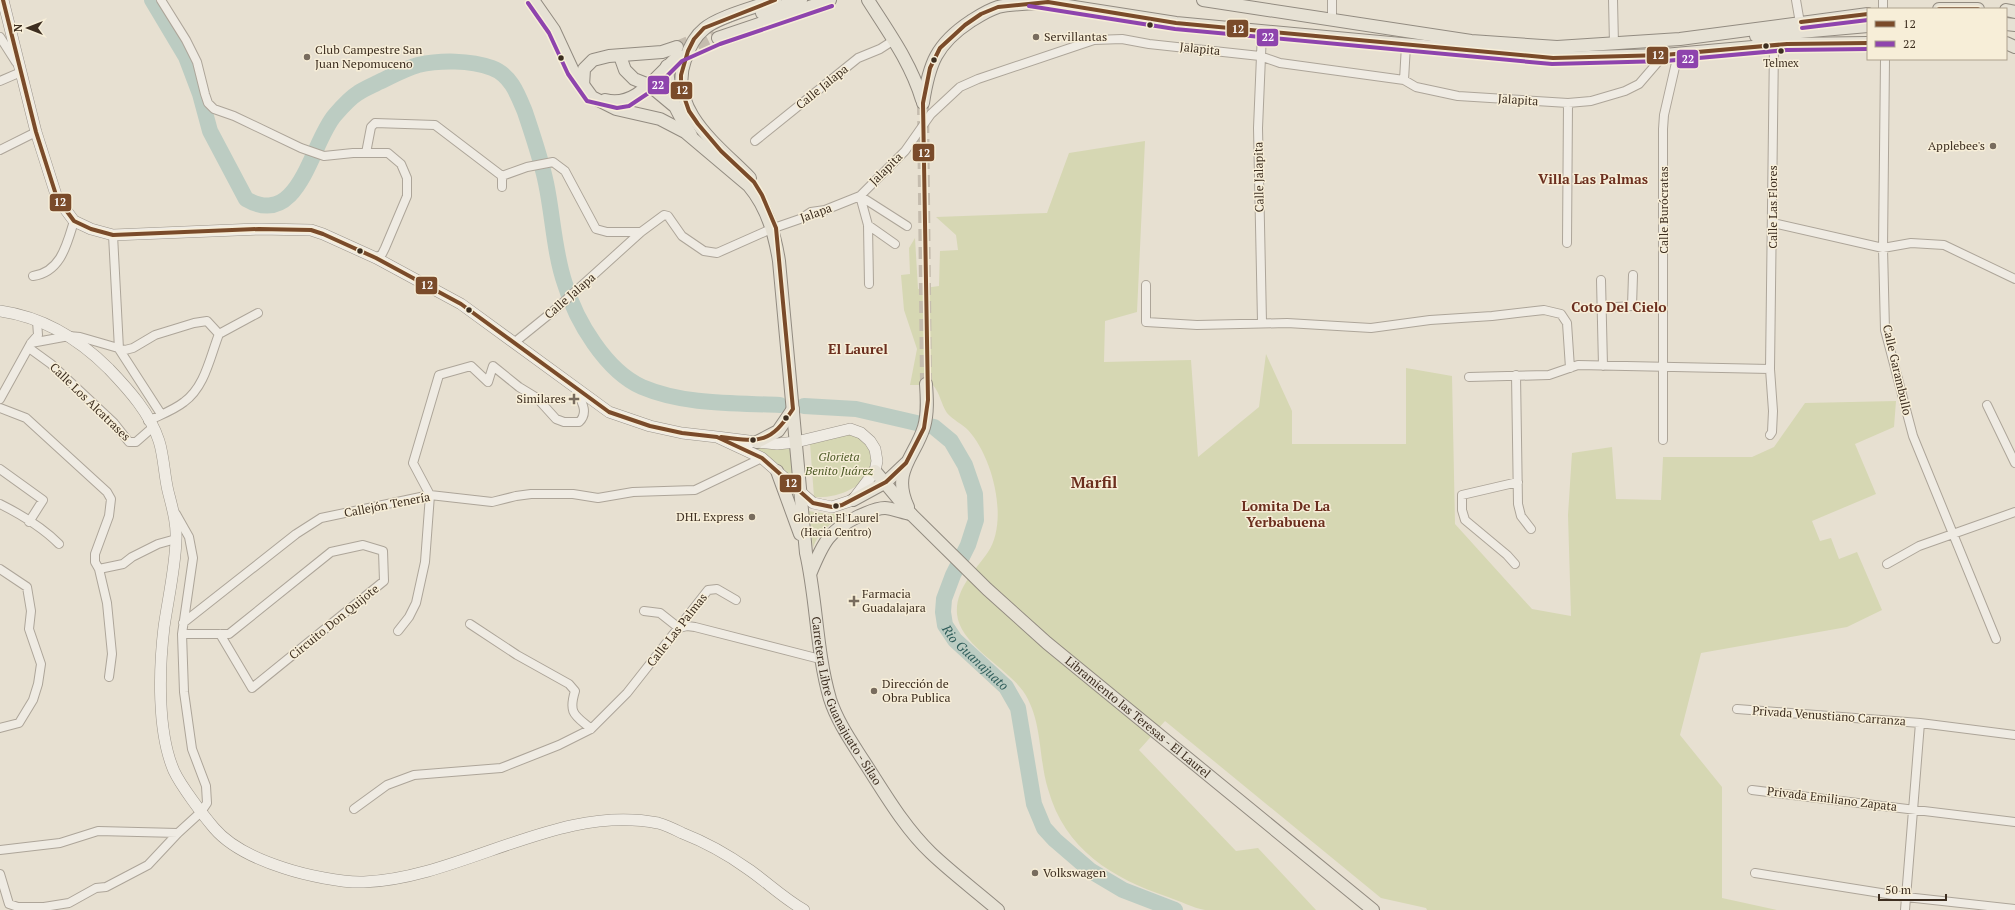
<svg xmlns="http://www.w3.org/2000/svg" width="2015" height="910" viewBox="0 0 2015 910" font-family="'PT Serif',serif">
  <rect width="100%" height="100%" fill="#e7e0d1"/>
  <path fill="#d6d7b3" d="M1145 141 1137 312 1105 321 1104 362 1191 360 1198 457 1259 407 1266 354 1292 411V444H1406V368L1452 376 1455 524 1532 609 1571 616 1568 515 1572 453 1612 447 1616 499 1661 500 1663 457H1752L1774 447 1805 403 1896 401 1894 427 1855 444 1876 494 1812 521 1820 541 1831 538 1839 559 1857 552 1882 610 1847 627 1701 653 1680 735 1722 787V898L1777 910H1427L1426 908 1381 898 1165 721 1139 750 1236 851 1258 848 1316 910C1291 910 1266 910 1241 910 1230 910 1217 910 1205 910 1193 908 1180 901 1168 897 1112 878 1065 850 1048 789 1038 757 1043 720 1023 691 1006 667 960 645 957 614 955 589 975 571 988 552 1009 521 993 457 968 430 962 424 953 420 947 413 941 404 940 393 933 385H910L917 349 904 310 901 275 910 274 909 248 915 238 918 289 939 286 940 251 958 250 956 235 936 217 1047 213 1069 153Z
    M848 434 856 435 869 447C870 452 873 460 872 465 866 488 835 499 814 497L810 443Z
    M753 446 768 449H790L793 480 774 462Z
    M809 511 828 514 847 513C832 523 819 530 813 548Z"/>
  <g fill="none" stroke-linecap="round" stroke-linejoin="round">
    <g stroke="#bcccc2" stroke-width="16">
      <path d="M152 0 186 57 200 94 210 131 246 199C300 230 311 142 335 115 341 108 350 98 358 93 364 89 371 86 377 83 390 77 404 69 418 65 440 60 470 60 492 68 511 75 518 95 525 112 533 136 541 159 546 183 553 216 554 252 565 284 576 321 606 371 642 387 684 405 735 403 780 405"/>
      <path id="s1" d="M804 406 856 409 934 427 951 441 965 465 975 494 976 520 968 545 953 575 944 599 943 612 945 625 955 640 1006 687 1018 708 1034 804 1044 828 1055 840 1091 871 1123 890 1175 910"/>
    </g>
    <path stroke="#c5bcae" stroke-width="12" stroke-dasharray="12 6" stroke-linecap="butt" d="M677 47 713 31
      M682 55 718 38
      M923 103 926 384"/>
    <defs>
      <path id="street" d="M161 0 186 40 197 62 205 94 208 103 214 109 234 116 301 148 324 156 353 153H388L401 164 407 178V196L385 248 382 254 376 258
        M1613 0 1614 44
        M1796 0 1800 23
        M1883 9V0
        M1332 20V0
        M1262 32 1258 128 1262 322
        M0 37 16 62
        M1885 59 1883 248 1885 330 1913 436 1996 639
        M1404 80 1406 45
        M0 81 21 72
        M755 141 858 58 880 49 894 40
        M0 150 36 132
        M366 153 371 127 375 123 435 125 502 176V187
        M502 176 527 167 553 162 565 171 596 229 607 232H641
        M1773 223 1883 248 1911 243 1944 245 2015 279
        M868 225 895 244
        M113 235 119 349 161 414
        M1567 243 1568 103
        M33 276C61 272 67 244 74 221
        M1601 280 1603 366
        M869 284 868 225 860 196 905 151 931 114 960 87 978 79 1094 40 1122 39 1149 44 1260 56 1280 63 1404 80 1416 87 1458 96 1568 103 1591 101 1625 91 1639 84 1664 55
        M1146 285V322L1197 325 1287 323 1371 328 1430 320 1492 316 1544 310 1561 314 1567 323 1570 368
        M1601 308 1632 306 1633 275
        M515 342 557 308 641 232 664 215 668 216 682 236 704 251 717 253 771 229 800 219 811 212 825 210 860 196 907 226
        M31 343 69 336 80 337 125 350 133 348 155 335 194 323 207 321 219 334
        M29 348 51 364 114 423 129 442H136L152 428
        M1516 375 1518 504 1521 516 1531 529
        M1469 377 1549 375 1578 365 1770 369
        M0 399 31 343 38 335 37 321
        M1987 405 2015 463
        M0 408 26 418 107 492 111 499 109 516 95 554V562L99 569 107 603 112 654 109 677
        M148 421C160 415 174 410 184 402 205 387 210 357 219 334L258 313
        M1770 435 1772 432 1773 411 1770 369 1774 45
        M1663 440V129L1664 115 1678 54
        M0 469 43 500 29 522
        M0 504C20 514 43 528 59 544
        M1515 564 1507 555 1465 520 1462 510V495L1518 482
        M1887 564 1919 546 2015 512
        M0 569 27 587 31 611 29 629 41 664 38 684 33 700 19 723 0 728
        M99 569 123 564 132 557 158 544 176 539
        M644 611 660 613 679 628 687 626 695 627 820 659
        M183 623 296 534 321 518 430 495 492 502 516 496 531 494H573L598 498 633 492 695 490 762 458
        M470 624 517 655 569 684 575 691C568 714 575 715 591 729
        M398 631 409 617 416 603 425 562 430 495 413 463 439 375 471 366 488 382 493 366 519 387 537 398 556 419 564 422H579C590 412 580 399 575 388
        M182 634H229L331 552 363 545 383 551 384 581 252 688 220 634
        M1737 709 1920 723 2015 735
        M1752 790 2015 822
        M354 809 387 785 414 775 501 768 559 745 591 729 627 693 708 590 717 589 736 600
        M0 850 60 843 98 831 178 833
        M1755 873 1906 897 2015 909
        M0 874 9 904 18 907H44L69 903 96 888 106 887 148 865 178 833 201 812 207 803 206 786 192 749 184 692 182 634 193 558 189 537 176 514
        M1905 910 1920 723"/>
      <path id="secondary" d="M3 0 36 132 57 198 74 221 91 229 113 235 259 229 311 230 323 234 376 258 461 304 609 412 650 426 682 433 717 437 757 442 777 444 796 442 850 429 861 433 870 441 875 449 877 461 875 471 853 500 832 507 813 503 762 458 717 437
        M0 311C42 317 79 339 109 369 129 390 150 413 159 441 164 457 164 474 168 491 172 507 177 523 176 540 175 569 168 599 164 627 159 669 157 732 174 771 181 786 203 815 214 828 231 848 259 860 284 868 305 875 343 883 364 882 462 878 559 803 658 823 666 825 674 829 682 833 705 842 727 854 748 869 767 882 783 898 804 910"/>
      <g id="primary">
        <path id="s2" d="M533 0 554 30 573 71 592 97 616 109 660 119 685 132 749 186C766 206 775 235 779 261L806 553C817 601 816 651 830 699 837 721 851 741 863 760 884 792 903 826 931 853 952 873 976 891 998 910"/>
        <path d="M868 0C889 33 911 63 922 100"/>
        <path d="M1030 0 1176 23 1553 58 1664 55 1787 44 1868 43"/>
        <path d="M1203 0 1471 41 1557 47 1680 39 1868 14"/>
        <path d="M1939 9H1978"/>
        <path d="M2006 10 2015 12"/>
        <path d="M762 13 801 0"/>
        <path d="M2006 24 2015 25"/>
        <path d="M1756 36 1868 26"/>
        <path d="M718 38 830 0"/>
        <path d="M2006 43 2015 47"/>
        <path d="M620 56 625 70 634 79 649 85 673 105"/>
        <path d="M667 66C669 99 674 107 691 135"/>
        <path d="M583 86 584 69 593 60 609 56 662 52 677 47"/>
        <path d="M605 100C636 109 658 73 679 56"/>
        <path d="M923 103C929 64 936 44 971 21 979 16 988 10 998 7 1011 4 1025 4 1039 3"/>
        <path d="M750 178C720 147 667 110 685 60 689 48 694 37 704 29 717 17 756 7 775 0"/>
        <path d="M757 442 778 431 793 409"/>
        <path d="M777 471 800 534"/>
        <path id="s3" d="M875 471 911 514 987 589 1047 643 1373 910"/>
        <path d="M853 500 886 482 906 463"/>
        <path d="M908 507C891 471 915 457 924 427 928 413 927 398 926 384"/>
        <path d="M811 572C823 543 829 530 859 516 867 513 875 508 885 508 891 508 904 513 911 514"/>
      </g>
    </defs>
    <use href="#street" stroke="#ada599" stroke-width="10"/>
    <use href="#secondary" stroke="#9c958a" stroke-width="12"/>
    <use href="#primary" stroke="#928b80" stroke-width="14"/>
    <use href="#street" stroke="#efebe3" stroke-width="8"/>
    <use href="#secondary" stroke="#efebe3" stroke-width="11"/>
    <use href="#primary" stroke="#e6e1d4" stroke-width="12"/>
    <defs>
      <path id="bus-1" d="M3 0 36 132 57 198 74 221 91 229 113 235 259 229 311 230 323 234 376 258 461 304 609 412 650 426 682 433 717 437 762 458 813 503 832 507 842 505 886 482 906 463 924 428 928 400 923 103 930 68 940 48 965 25 981 14 998 7 1048 2 1176 23 1553 58 1664 55 1787 44 1868 43
        M1939 9H1978
        M1801 22 1868 14
        M721 437C760 442 770 444 793 409L776 228 762 195 754 182 721 151 698 124 689 111 681 88V75L688 51 694 39 704 28 775 0"/>
      <path id="bus-2" d="M528 3 549 33 568 74 587 101 617 108 629 106 653 90 682 61 720 44 832 6
        M1029 6 1175 29 1552 64 1665 61 1787 50 1868 49
        M1802 28 1868 20"/>
    </defs>
    <use href="#bus-1" stroke="#f7eed8" stroke-width="7"/>
    <use href="#bus-2" stroke="#f7eed8" stroke-width="7"/>
    <use href="#bus-1" stroke="#7a4b2a" stroke-width="4"/>
    <use href="#bus-2" stroke="#8e44ad" stroke-width="4"/>
  </g>
  <g fill="#3d2e20" stroke="#f7eed8" stroke-width="1.5">
    <circle cx="1150" cy="25" r="3.5"/>
    <circle cx="1766" cy="46" r="3.5"/>
    <circle cx="1781" cy="51" r="3.5"/>
    <circle cx="561" cy="58" r="3.5"/>
    <circle cx="934" cy="60" r="3.5"/>
    <circle cx="360" cy="251" r="3.5"/>
    <circle cx="469" cy="310" r="3.5"/>
    <circle cx="786" cy="418" r="3.5"/>
    <circle cx="753" cy="440" r="3.5"/>
    <circle cx="836" cy="506" r="3.5"/>
  </g>
  <g fill="#786c5e" stroke="#f7eed8" stroke-width="1.5">
    <circle cx="1036" cy="37" r="4"/>
    <circle cx="307" cy="57" r="4"/>
    <circle cx="1993" cy="146" r="4"/>
    <path d="M572 393h4v4h4v4h-4v4h-4v-4h-4v-4h4z"/>
    <circle cx="752" cy="517" r="4"/>
    <path d="M852 595h4v4h4v4h-4v4h-4v-4h-4v-4h4z"/>
    <circle cx="874" cy="691" r="4"/>
    <circle cx="1035" cy="873" r="4"/>
  </g>
  <g text-anchor="middle" stroke-width="3" stroke-linejoin="round" paint-order="stroke">
    <g font-size="11" fill="#3d2e20" stroke="#f7eed8">
      <text x="1781" y="67">Telmex</text>
      <text x="836" y="522">Glorieta El Laurel<tspan x="836" dy="14">(Hacia Centro)</tspan></text>
    </g>
    <g font-size="12" fill="#3d2e20" stroke="#f7eed8" text-anchor="start">
      <text x="1044" y="41">Servillantas</text>
      <text x="315" y="54">Club Campestre San<tspan x="315" dy="14">Juan Nepomuceno</tspan></text>
      <text x="1985" y="150" text-anchor="end">Applebee's</text>
      <text x="566" y="403" text-anchor="end">Similares</text>
      <text x="744" y="521" text-anchor="end">DHL Express</text>
      <text x="862" y="598">Farmacia<tspan x="862" dy="14">Guadalajara</tspan></text>
      <text x="882" y="688">Dirección de<tspan x="882" dy="14">Obra Publica</tspan></text>
      <text x="1043" y="877">Volkswagen</text>
    </g>
    <g font-size="12" fill="#3d2e20" stroke="#f7eed8">
      <text transform="translate(1200 49) rotate(6)" y="4">Jalapita</text>
      <text transform="translate(822 87) rotate(-39)" y="4">Calle Jalapa</text>
      <text transform="translate(1518 100) rotate(4)" y="4">Jalapita</text>
      <text transform="translate(886 169) rotate(-45)" y="4">Jalapita</text>
      <text transform="translate(1259 177) rotate(-91)" y="4">Calle Jalapita</text>
      <text transform="translate(1773 207) rotate(-90)" y="4">Calle Las Flores</text>
      <text transform="translate(1664 210) rotate(-90)" y="4">Calle Burócratas</text>
      <text transform="translate(816 213) rotate(-20)" y="4">Jalapa</text>
      <text transform="translate(570 296) rotate(-41)" y="4">Calle Jalapa</text>
      <text transform="translate(1897 370) rotate(77)" y="4">Calle Garambullo</text>
      <text transform="translate(90 402) rotate(44)" y="4">Calle Los Alcatrases</text>
      <text transform="translate(387 505) rotate(-11)" y="4">Callejón Tenería</text>
      <text transform="translate(334 622) rotate(-39)" y="4">Circuito Don Quijote</text>
      <text transform="translate(677 630) rotate(-52)" y="4">Calle Las Palmas</text>
      <text dy="4" stroke="none"><textPath href="#s2" startOffset="828">Carretera Libre Guanajuato - Silao</textPath></text>
      <text transform="translate(1829 716) rotate(4)" y="4">Privada Venustiano Carranza</text>
      <text dy="4" stroke="none"><textPath href="#s3" startOffset="361">Libramiento las Teresas - El Laurel</textPath></text>
      <text transform="translate(1832 799) rotate(7)" y="4">Privada Emiliano Zapata</text>
    </g>
    <g font-size="12" font-style="italic" fill="#4d5a26" stroke="#f7eed8">
      <text x="839" y="461">Glorieta<tspan x="839" dy="14">Benito Juárez</tspan></text>
    </g>
    <g font-size="13" font-style="italic" fill="#2f5d5a" stroke="#f7eed8">
      <text dy="5" stroke="none"><textPath href="#s1" startOffset="395">Rio Guanajuato</textPath></text>
    </g>
    <g font-size="14" font-weight="bold" fill="#6b2e1e" stroke="#f7eed8">
      <text x="1593" y="184">Villa Las Palmas</text>
      <text x="1619" y="312">Coto Del Cielo</text>
      <text x="858" y="354">El Laurel</text>
      <text x="1286" y="511">Lomita De La<tspan x="1286" dy="16">Yerbabuena</tspan></text>
    </g>
    <g font-size="16" font-weight="bold" fill="#6b2e1e" stroke="#f7eed8">
      <text x="1094" y="488">Marfil</text>
    </g>
  </g>
  <g stroke="#f7eed8" stroke-width="1.5">
    <rect x="1226" y="19" width="23" height="19" rx="4" fill="#7a4b2a"/>
    <rect x="1256" y="28" width="23" height="19" rx="4" fill="#8e44ad"/>
    <rect x="1646" y="46" width="23" height="19" rx="4" fill="#7a4b2a"/>
    <rect x="1676" y="49" width="23" height="20" rx="4" fill="#8e44ad"/>
    <rect x="647" y="75" width="23" height="20" rx="4" fill="#8e44ad"/>
    <rect x="670" y="81" width="23" height="19" rx="4" fill="#7a4b2a"/>
    <rect x="912" y="143" width="23" height="19" rx="4" fill="#7a4b2a"/>
    <rect x="49" y="193" width="23" height="19" rx="4" fill="#7a4b2a"/>
    <rect x="415" y="276" width="23" height="19" rx="4" fill="#7a4b2a"/>
    <rect x="779" y="474" width="23" height="19" rx="4" fill="#7a4b2a"/>
  </g>
  <g font-size="11" text-anchor="middle" font-weight="bold" fill="#fff">
    <text x="1238" y="33">12</text>
    <text x="1268" y="41">22</text>
    <text x="1658" y="59">12</text>
    <text x="1688" y="63">22</text>
    <text x="658" y="89">22</text>
    <text x="682" y="94">12</text>
    <text x="924" y="157">12</text>
    <text x="60" y="206">12</text>
    <text x="427" y="289">12</text>
    <text x="791" y="487">12</text>
  </g>
  <rect x="1867" y="8" width="140" height="52" fill="#f7eed8" stroke="#ada18e"/>
  <rect x="1875" y="21" width="20" height="6" fill="#7a4b2a" stroke="#ada18e"/>
  <text x="1903" y="28" font-size="12" fill="#3d2e20">12</text>
  <rect x="1875" y="41" width="20" height="6" fill="#8e44ad" stroke="#ada18e"/>
  <text x="1903" y="48" font-size="12" fill="#3d2e20">22</text>
  <g transform="translate(28 28) rotate(270)" stroke="#f7eed8" stroke-width="3" paint-order="stroke">
  <path d="M0-3L7 15L0 10L-7 15Z" fill="#3d2e20"/>
  <text y="-6" font-size="11" font-weight="bold" text-anchor="middle" fill="#3d2e20">N</text>
  </g>
  <path d="M1879 894v6h67v-6" fill="none" stroke="#3d2e20" stroke-width="2"/>
  <text x="1885" y="894" font-size="12" fill="#3d2e20" stroke="#f7eed8" stroke-width="3" paint-order="stroke">50 m</text>
</svg>
